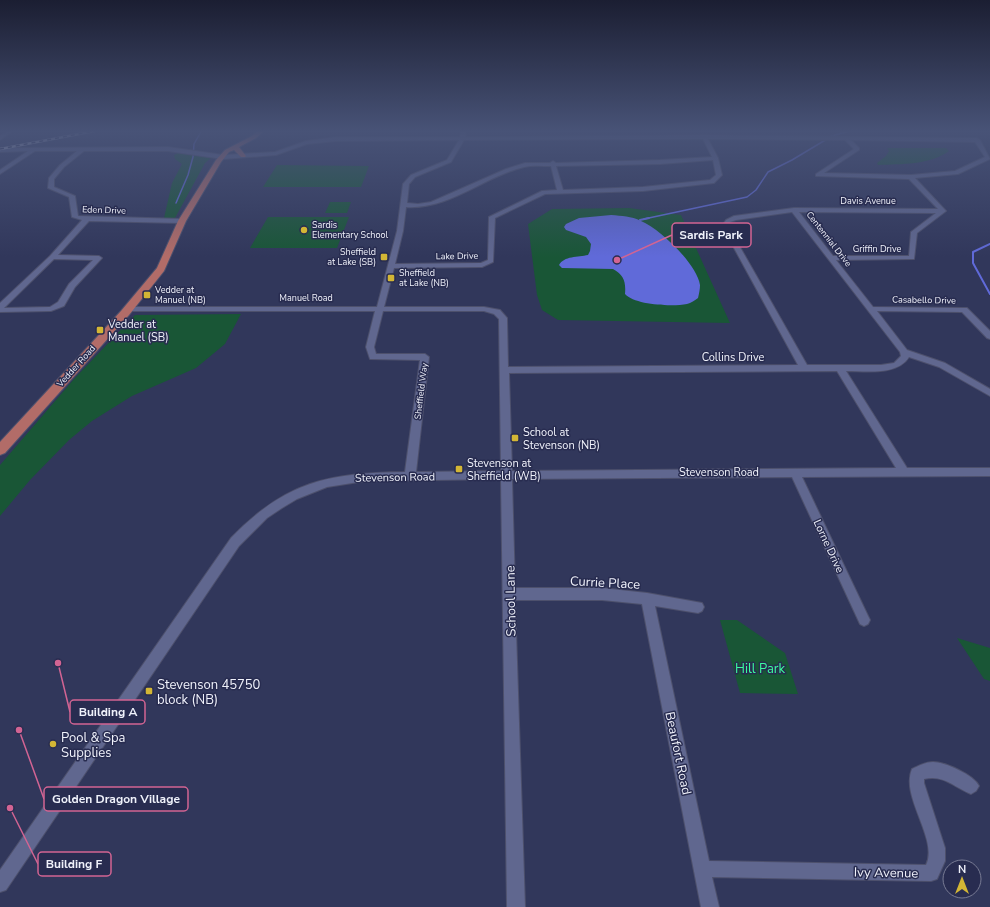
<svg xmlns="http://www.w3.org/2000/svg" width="990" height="907" viewBox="0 0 990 907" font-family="'Nunito Sans',sans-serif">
  <rect width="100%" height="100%" fill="#31375b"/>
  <path fill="#195636" d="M887 148H946L949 151C930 165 901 164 878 165L877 163 886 156 889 151Z
    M178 153 211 158 205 163 175 218H164L172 183 182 164 175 159 174 155Z
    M277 165 369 166 361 187H263Z
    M330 202H351L347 213H325Z
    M629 208 681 215 730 323 558 320 542 310 537 295 528 224 552 209Z
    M268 217H349L337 248H250Z
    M241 314 225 344 196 368 132 396 92 421 69 440 30 480 0 516V465L74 379 135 315Z
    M720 620H737L785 653 798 694 740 693Z
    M957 638 990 648V681L984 679Z"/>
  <path fill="#606ad9" d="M611 215C622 216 631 216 641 221 660 229 697 264 700 285 700 289 699 294 698 298 695 300 691 303 687 304 672 307 635 305 625 294 626 282 624 275 613 269L562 268 559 265C564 256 578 257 588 255L590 251 591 244 586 237 566 230 564 227 566 224 579 218Z"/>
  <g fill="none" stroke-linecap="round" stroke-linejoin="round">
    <path stroke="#606ad9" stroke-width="1.5" d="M176 203 188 175 193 157 194 144 202 130
      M644 219 747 197 756 190 768 172 792 160 832 136 853 130"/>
    <path stroke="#606ad9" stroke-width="2" d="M640 220 649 218
      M990 244 973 252V263L990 294"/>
    <defs>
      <path id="minor" d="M9 130H14L0 140V136Z
        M461 130H465L466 137 705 135 977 138 980 140 990 159 958 174 915 178 946 211 917 233 914 259 836 260 873 307 964 308H967L990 331V339L987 338 962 312 877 311 907 350 945 363 990 389V396L939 367 909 357C897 376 866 371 846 371L907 468H990V476L802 477 868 616 870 620 868 624 864 626 860 624 792 477 512 479 515 588H602L647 593 702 603 704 607 702 611 698 613 655 606 709 861 926 865C939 839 900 797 912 769 918 766 925 762 933 762 945 762 974 775 979 786L976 791 971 794C954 787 943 774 924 779V783L945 848V861L937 879 931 881 712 877 719 907H701L642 604 602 600H515L525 907H507L501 479 365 481 327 487 297 499 282 508 267 518 239 546 6 890 0 892V870L231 538C286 481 329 473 405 472L420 360 370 359 366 347 375 311H129L125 309 129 307H377L397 231 403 184 411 175 447 160 459 140 336 141 307 144 276 155 223 159 168 151H84L64 167 54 179V187L75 196 78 216 182 219 185 221 182 223 89 221 58 255 99 256 102 258 75 287 64 306 51 311 0 312V303L50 256 82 220 72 217 69 197 48 188 49 178 60 165 77 151H35L0 174V170L28 151 0 152V148L168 147 223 155 275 152 306 141 336 137H460ZM703 139 712 157 660 160 556 163 553 161 550 163H525L506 169 431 202 418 204 407 203 409 184 415 177 451 162 464 140ZM708 139 845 140 854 149 816 174V176L909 179 938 209 794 208 734 216 726 220 722 226 798 365 508 367 507 318 500 310 484 307H384L394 268 482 267 493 262 495 218 545 194 643 191 714 183 722 175 718 158ZM851 140 975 142 985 157 955 171 911 175 824 173 859 150V148ZM713 160 716 175 710 180 643 187 563 190 556 166 660 164ZM551 166 557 190 542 191 489 217 488 260 481 263 395 264 403 231 406 207C449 210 483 177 524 167 532 165 542 166 551 166ZM792 212 900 352 901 356 894 363 881 365H807L728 226 730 222 736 220ZM799 212 936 213 911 232 909 256H833ZM54 259 93 260 69 284 58 302 50 307 4 308ZM383 311H484L494 314 499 319 501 471 416 472 429 357 425 354H376L374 347ZM837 371 896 468 512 471 509 373Z"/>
      <path id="major" d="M259 130H265L256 138 239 147 246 156 245 157H241L234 150 229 152 221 162 186 221 164 271 129 315 5 453 0 455V442L121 311 157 268 178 221 216 160 225 150 252 136Z"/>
    </defs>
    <use href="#minor" stroke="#4d506c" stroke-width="2"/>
    <use href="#major" stroke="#4d506c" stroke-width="2"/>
    <use href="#minor" fill="#60678f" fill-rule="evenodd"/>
    <use href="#major" fill="#b26c68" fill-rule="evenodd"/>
    <defs>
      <path id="rail" d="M0 149 100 130"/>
    </defs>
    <use href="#rail" stroke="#c5c8d7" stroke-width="2.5"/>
    <use href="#rail" stroke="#282c50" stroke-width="1.5" stroke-dasharray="4" stroke-linecap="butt"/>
  </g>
  <linearGradient id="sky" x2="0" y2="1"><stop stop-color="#1b1e32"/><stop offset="0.51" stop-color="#485377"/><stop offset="1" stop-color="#485377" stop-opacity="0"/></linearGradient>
  <rect width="990" height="257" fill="url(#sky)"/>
  <g fill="#d3b635" stroke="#282c50" stroke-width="1.5">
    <circle cx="304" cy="230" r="4"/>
    <rect x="380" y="253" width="8" height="8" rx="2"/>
    <rect x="387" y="274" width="8" height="8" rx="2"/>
    <rect x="143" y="291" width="8" height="8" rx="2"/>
    <rect x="96" y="326" width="8" height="8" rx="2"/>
    <rect x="511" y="434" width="8" height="8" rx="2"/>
    <rect x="455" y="465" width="8" height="8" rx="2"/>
    <rect x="145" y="687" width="8" height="8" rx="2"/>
    <circle cx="53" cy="744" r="4"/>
  </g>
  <g text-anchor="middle" stroke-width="3" stroke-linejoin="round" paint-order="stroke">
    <g font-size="9" fill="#f0f2fb" stroke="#282c50">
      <text x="868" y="204">Davis Avenue</text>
      <text transform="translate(104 210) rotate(2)" y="3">Eden Drive</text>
      <text transform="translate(829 239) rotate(52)" y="3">Centennial Drive</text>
      <text x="877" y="252">Griffin Drive</text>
      <text transform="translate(457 256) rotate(-1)" y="3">Lake Drive</text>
      <text x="306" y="301">Manuel Road</text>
      <text transform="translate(924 300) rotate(1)" y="3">Casabello Drive</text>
      <text transform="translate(76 366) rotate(-48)" y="3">Vedder Road</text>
      <text transform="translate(421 391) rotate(-83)" y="3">Sheffield Way</text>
    </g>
    <g font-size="9" fill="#f0f2fb" stroke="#282c50" text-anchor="start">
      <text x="312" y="228">Sardis<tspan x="312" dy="10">Elementary School</tspan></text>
      <text x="376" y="255" text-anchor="end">Sheffield<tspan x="376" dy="10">at Lake (SB)</tspan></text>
      <text x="399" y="276">Sheffield<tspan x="399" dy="10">at Lake (NB)</tspan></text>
      <text x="155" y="293">Vedder at<tspan x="155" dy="10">Manuel (NB)</tspan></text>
    </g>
    <g font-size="11" fill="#f0f2fb" stroke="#282c50" text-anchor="start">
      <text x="108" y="328">Vedder at<tspan x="108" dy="13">Manuel (SB)</tspan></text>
      <text x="523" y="436">School at<tspan x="523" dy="13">Stevenson (NB)</tspan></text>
      <text x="467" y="467">Stevenson at<tspan x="467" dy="13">Sheffield (WB)</tspan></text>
    </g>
    <g font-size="11" fill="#f0f2fb" stroke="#282c50">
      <text x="733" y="361">Collins Drive</text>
      <text x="719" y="476">Stevenson Road</text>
      <text transform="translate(395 477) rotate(-1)" y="4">Stevenson Road</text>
      <text transform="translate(829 546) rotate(65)" y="4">Lorne Drive</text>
    </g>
    <g font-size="13" fill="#f0f2fb" stroke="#282c50">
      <text transform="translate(605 582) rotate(3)" y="5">Currie Place</text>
      <text transform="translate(510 601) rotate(-91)" y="5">School Lane</text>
      <text transform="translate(679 753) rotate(78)" y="5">Beaufort Road</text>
      <text transform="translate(886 872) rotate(1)" y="5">Ivy Avenue</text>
    </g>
    <g font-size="13" fill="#3bfc9e" stroke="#282c50">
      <text x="760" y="673">Hill Park</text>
    </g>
    <g font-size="13" fill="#f0f2fb" stroke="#282c50" text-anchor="start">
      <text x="157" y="689">Stevenson 45750<tspan x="157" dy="15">block (NB)</tspan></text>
      <text x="61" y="742">Pool &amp; Spa<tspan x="61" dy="15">Supplies</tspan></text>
    </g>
  </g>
  <path fill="none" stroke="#d26493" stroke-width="1.5" d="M617 260L672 235M58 663L70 712M19 730L44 799M10 808L38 864"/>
  <g fill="#d26493" stroke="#282c50" stroke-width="1.5">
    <circle cx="617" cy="260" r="4"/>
    <circle cx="58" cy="663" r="4"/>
    <circle cx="19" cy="730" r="4"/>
    <circle cx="10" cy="808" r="4"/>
  </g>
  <g fill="#282c50" stroke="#d26493" stroke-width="1.5">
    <rect x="672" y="223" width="79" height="24" rx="4"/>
    <rect x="70" y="700" width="75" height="24" rx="4"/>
    <rect x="44" y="787" width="144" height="24" rx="4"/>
    <rect x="38" y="852" width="73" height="24" rx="4"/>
  </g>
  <g font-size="12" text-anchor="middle" font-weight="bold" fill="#f0f2fb">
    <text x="711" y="239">Sardis Park</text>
    <text x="108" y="716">Building A</text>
    <text x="116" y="803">Golden Dragon Village</text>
    <text x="74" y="868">Building F</text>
  </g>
  <g transform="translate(962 879)"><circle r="19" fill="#282c50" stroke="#787b94"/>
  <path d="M0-3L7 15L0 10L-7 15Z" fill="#d3b635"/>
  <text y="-6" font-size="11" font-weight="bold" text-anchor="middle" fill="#f0f2fb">N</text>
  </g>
</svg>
